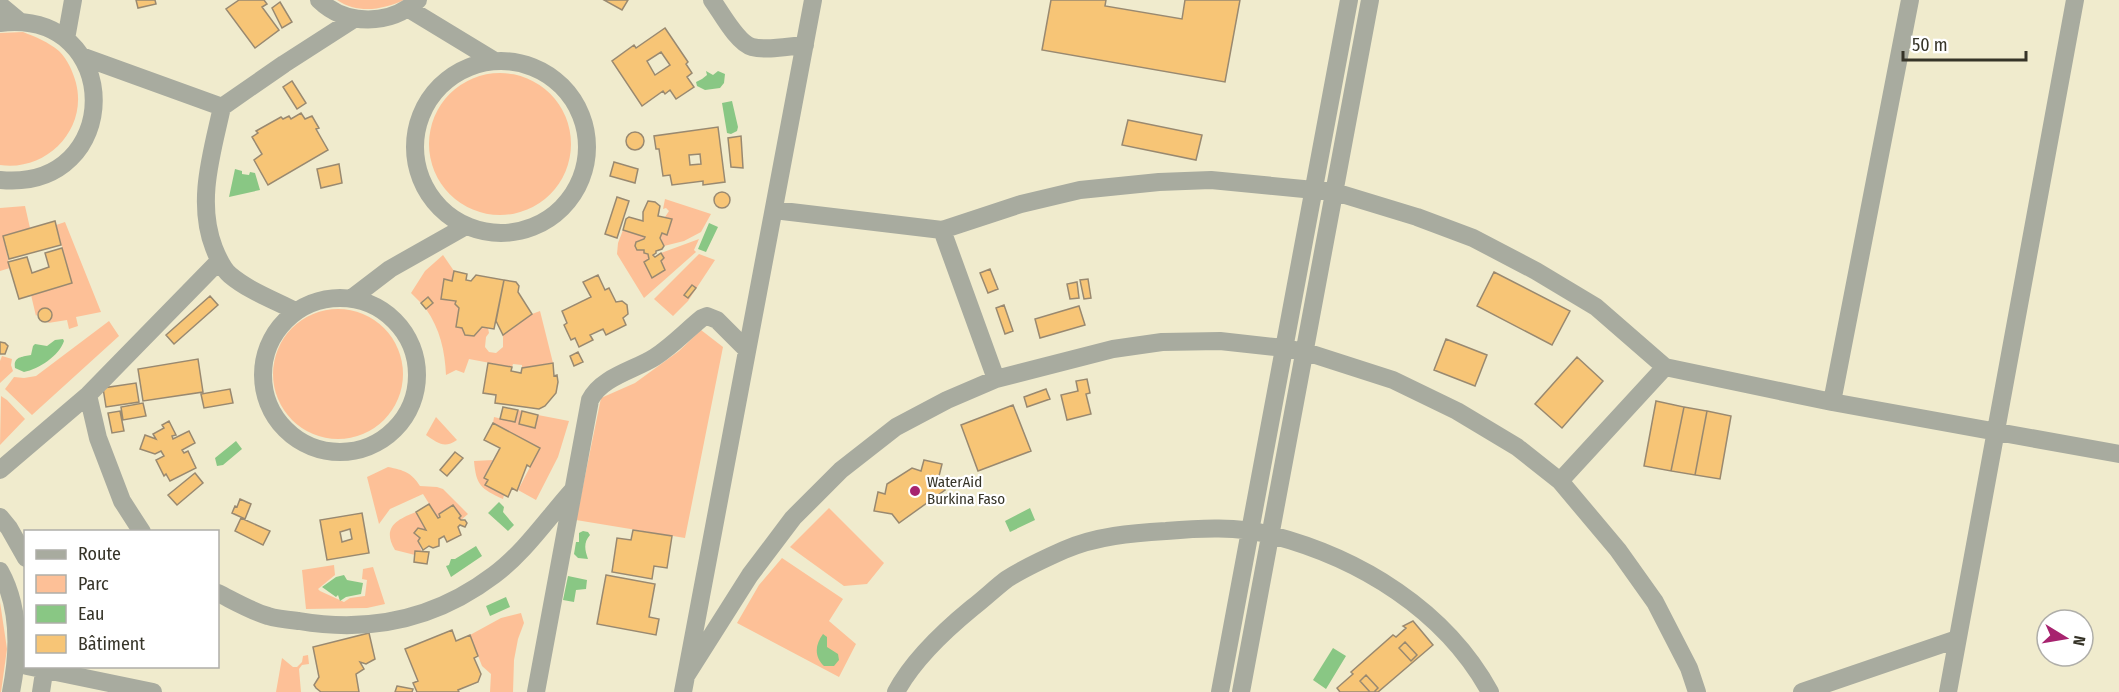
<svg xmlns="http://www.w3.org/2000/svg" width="2119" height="692" viewBox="0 0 2119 692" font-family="'Fira Sans Condensed',sans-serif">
  <rect width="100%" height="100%" fill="#f0ebcd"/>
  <path fill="#fdc097" d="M337 0H404C382 10 358 14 337 0Z
    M23 32C36 37 48 42 59 51 68 60 73 72 76 83 88 130 46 172 0 165V33Z
    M429 144a71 71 0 1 1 142 0a71 71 0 1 1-142 0Z
    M665 199 711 214 701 232 684 241 664 246 661 238 662 233 667 234 672 219 665 217 669 211 666 208 663 209Z
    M25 206 30 228 3 236 10 268 0 271V208Z
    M65 222 101 312 76 317 78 326 69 329 67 320 48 323 52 316 47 309H41L36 316 31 295 72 283 56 225Z
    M623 230 645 237 644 239 636 242 637 250H644V253L648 254 652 278 665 270 661 261 664 258 661 253 699 239 694 250 696 252 644 298 617 254 618 243Z
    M699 254 715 260 688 301 673 316 654 299Z
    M443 255 454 271 452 281 444 280 441 298 456 301 455 304 459 308 465 335 474 336 482 327 488 328 489 333 486 337 485 347 489 352 496 353 503 347V335L532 314 540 311 553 363 522 368V365L513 364 512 367 469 359 464 373 456 370 446 375C445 351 440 329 426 309L433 302 428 297 421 303 411 293 425 271Z
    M273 374a65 65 0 1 1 130 0a65 65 0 1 1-130 0Z
    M109 321 119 336 32 415 5 389 14 377 24 378 36 376Z
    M701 330 723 347 685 538 576 520 601 398 635 383 679 351Z
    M2 356 12 359 11 365 13 371 0 383V361Z
    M1 396 7 400 25 419 0 445Z
    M518 410 522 411 519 424 535 427 538 415 569 421 558 457 536 500 518 490 540 448 493 423 494 417 515 422Z
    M436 417 457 440C444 449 438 443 426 435Z
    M493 460 484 477 488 480 485 485 504 495 503 499C481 489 476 485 474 461Z
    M388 467C404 470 412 473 420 486L437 487 443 489 468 514 461 520 459 518 461 516 453 505 439 514 440 517 438 518 423 494 390 509 379 524 367 477Z
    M829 508 884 563 867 584 844 586 790 547Z
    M416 512 426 530 418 528 414 533 420 538 418 541 422 552 416 551 415 555 395 550C381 527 398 519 416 512Z
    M782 558 843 599 829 621 856 644 839 677 737 623 759 585Z
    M334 565 335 575 318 589 320 591 344 602 350 598 365 596 367 580 362 579 363 569 373 567 385 604 367 608 306 609 302 570Z
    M0 602 7 649 1 692H0Z
    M521 613 524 623 518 639 514 660 513 692H490L491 674 482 666 470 635 501 618Z
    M308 655 309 664 302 665 299 669 301 692H276L282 658 293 667H297L302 662 303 656Z"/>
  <path fill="#89c784" d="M706 71 713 75 718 71 725 74 724 83 720 88 705 90 697 86 696 82 702 79 707 75Z
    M732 101 738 127 737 131 731 134 727 133 722 103Z
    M235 169 242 171V174L249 175 250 172 255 173 260 190 229 197Z
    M709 223 718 227 706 252 698 249Z
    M63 339 64 341C59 356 39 369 24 372L15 368C13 356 23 357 31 355L33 346 35 344 47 346 55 340Z
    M236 441 242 449 223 465 217 466 215 458Z
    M499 502 504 507 503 512 514 525 508 531 488 513Z
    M1030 508 1035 520 1010 532 1005 521Z
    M583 531 588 532 590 535C583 543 585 550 588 559L578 558 574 554 576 542H579V533Z
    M476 546 482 556 451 577 446 566 449 565 451 559H455Z
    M344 575 347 580 363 583 361 594 346 597 340 601 338 595 336 597 322 587 336 577Z
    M568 576 587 580 586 589 576 590 574 602 563 600Z
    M506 597 510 607 490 616 486 606Z
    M823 634 827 637V647L838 654 839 660 834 666H824C814 656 815 645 823 634Z
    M1333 648 1346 656 1326 689 1313 680Z"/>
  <path fill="#f7c576" stroke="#998970" stroke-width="1.5" fill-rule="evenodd" d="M136 0H155L156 4 138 8Z
    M239 0H264L267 4 262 7 279 30 255 48 226 9Z
    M604 0H628L622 10Z
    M1051 0H1106L1105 6 1182 19 1185 0H1240L1225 82 1042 50Z
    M280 2 292 22 282 28 272 8Z
    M665 28 688 62 686 64 692 73 687 77 694 87 676 99 670 90 665 94 663 91 642 106 612 61 634 45 636 48ZM661 52 670 65 655 75 647 61Z
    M292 81 306 103 297 109 283 87Z
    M301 113 305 119 312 116 319 128 316 129 328 150 268 185 254 160 262 154 252 137 258 133 256 131 281 117 283 119 289 116 291 119Z
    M1128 120 1202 135 1196 160 1122 145Z
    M718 127 725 182 703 185V181L672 185 670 175 663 176 659 149H656L654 136ZM700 154 701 164 690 165 689 155Z
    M626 141a9 9 0 1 1 18 0a9 9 0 1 1-18 0Z
    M741 136 743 168 731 167 728 138Z
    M614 162 638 169 635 183 610 176Z
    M339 164 342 183 321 188 317 169Z
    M714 200a8 8 0 1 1 16 0a8 8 0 1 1-16 0Z
    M617 197 629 201 617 238 605 234Z
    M648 201 655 202 660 206 658 216 672 219 667 235 662 233 660 238 664 246 662 249 656 251V253L653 255 655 257 661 253 664 258 661 261 665 270 652 278 644 262 649 259 648 254 644 253V250H637L635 246 636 242 644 239 645 237 623 230 626 219 629 217 643 221V212Z
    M55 221 61 245 9 259 3 236Z
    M62 248 72 283 19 299 8 262 27 257 32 273 49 267 45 253Z
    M990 269 998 289 988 293 980 273Z
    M454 271 467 274 466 280 471 281 476 275 504 280 494 329 482 327 474 336 465 335 462 328 456 327 459 308 455 304 456 301 441 299 444 279 452 281Z
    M1494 272 1570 311 1552 345 1477 306Z
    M598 275 605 290 609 288 616 302 622 301 627 305 628 314 623 318 626 325 606 335 603 329 590 335 593 340 579 347 575 338 571 340 564 325 567 323 562 311 591 297 583 282Z
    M1088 279 1091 298 1084 299 1080 280Z
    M504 280 516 282 519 286 518 292 532 314 503 335 496 321Z
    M1077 282 1079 298 1070 299 1067 284Z
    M692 285 696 288 688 298 684 295Z
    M210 296 218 305 174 344 166 335Z
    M428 297 433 303 426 309 421 303Z
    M1004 305 1013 331 1005 334 996 308Z
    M1079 306 1085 325 1040 338 1035 319Z
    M38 315a7 7 0 1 1 14 0a7 7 0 1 1-14 0Z
    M1446 339 1487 355 1475 386 1434 370Z
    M0 342 5 343 8 346 5 354H0Z
    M578 352 583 362 574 366 570 356Z
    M1577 357 1603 381 1562 428 1535 404Z
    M198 359 203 392 143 401 138 369Z
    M488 363 512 367 511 371 521 373 522 368 553 363 554 376 557 375 558 382 556 393 545 406 539 409 495 403 496 395 483 393Z
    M1087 379 1090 393 1086 394 1091 414 1067 420 1061 395 1078 391 1076 381Z
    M136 383 139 402 106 407 103 388Z
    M230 389 233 403 204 408 201 394Z
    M1046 389 1050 399 1027 407 1024 397Z
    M1656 401 1684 407 1671 471 1644 466Z
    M143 403 146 416 123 420 121 407Z
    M1013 405 1031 451 978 471 961 425Z
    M503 407 518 410 515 422 500 419Z
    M1684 407 1707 411 1695 475 1671 471Z
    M120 411 124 431 112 433 108 413Z
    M522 411 538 415 535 428 519 424Z
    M1707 411 1731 416 1720 479 1695 475Z
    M169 421 176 435 172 436 173 439 189 431 195 443 182 450 184 453 188 451 196 468 170 481 166 474 164 476 156 460 164 456 161 451 155 454 140 449 145 435 156 439 153 434 164 428 162 425Z
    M493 423 540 448 530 467 527 465 517 491 512 488 508 497 485 485 488 480 484 478 500 448 484 440Z
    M455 452 463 458 447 476 440 470Z
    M924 460 942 464 938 480 945 490 899 523 892 514 874 511 878 492 885 494 887 484 912 468 921 471Z
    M195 473 203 483 177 505 168 495Z
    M240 499 251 504 245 519 232 513 235 506 237 507Z
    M429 504 438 518 440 517 439 514 453 505 461 516 459 518 461 520H465L467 523 465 527 460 525 458 527 461 535 447 542 444 536 439 539V546L433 548 429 546 423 550 418 541 420 538 414 533 418 528 426 530 416 512Z
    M362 513 369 553 327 560 320 520ZM350 529 352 539 342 542 340 532Z
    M241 518 270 531 263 545 235 531Z
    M633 530 672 536 667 568 654 566 652 579 612 572 617 538 631 540Z
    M415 551 429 552 427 564 414 562Z
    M606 575 655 584 649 617 659 619 656 635 597 624Z
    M1413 621 1433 645 1378 692H1374L1378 688 1366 675 1360 681 1370 692H1340L1337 688 1353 674 1351 672 1393 635 1396 637 1406 628 1403 626ZM1405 642 1417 655 1411 661 1399 648Z
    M452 630 456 641 470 635 478 656 474 658 481 674 478 682 458 690 459 692H417L413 683 418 681 405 649Z
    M369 633 375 659 366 664 360 662 364 669 356 674 359 692H321L316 688 314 685 319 677 313 647Z
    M1405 642 1417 655 1411 661 1399 648Z
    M1366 675 1378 688 1374 692H1370L1360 681Z
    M397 686 413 689 412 692H395Z"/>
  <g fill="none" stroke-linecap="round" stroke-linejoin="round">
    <path stroke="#a8ab9f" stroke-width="18" d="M319 0C346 26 390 26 418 0
      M712 0C721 12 737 43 752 47 768 51 789 46 805 45
      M0 5 19 21
      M409 9 493 60
      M0 23C125 8 125 192 0 180
      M66 39 73 0
      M81 56 222 107
      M415 147a86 86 0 1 1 172 0a86 86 0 1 1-172 0Z
      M774 210 942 230 996 379
      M942 230 1021 204 1080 190 1159 182 1211 180 1335 192 1417 217 1473 238 1536 271 1596 307 1665 367 1832 402 2119 454
      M263 375a77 77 0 1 1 154 0a77 77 0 1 1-154 0Z
      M352 298 390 269 466 226
      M295 311C274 300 249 291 230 275 222 268 218 258 214 248 196 202 212 153 222 107L284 64 354 19
      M88 395 98 438 122 501 142 532
      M1832 402 1910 0
      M0 470 88 395 219 261
      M1560 481 1665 367
      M0 517 9 528 26 558
      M0 571C20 607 19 652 11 692
      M218 593C234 601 251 611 268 616 277 619 289 620 299 621 370 633 436 619 494 575 524 553 547 519 572 491
      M27 666 153 692
      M686 676 750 575 793 518 841 470 896 427 947 400 996 379 1113 349 1162 342 1220 341 1284 348 1306 352 1393 380 1457 411 1517 447 1560 481 1618 550 1655 602 1689 668 1697 692
      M41 692 45 666
      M536 692 590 400C601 377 635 370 655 357 672 346 686 331 702 318L707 316 717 320 747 350
      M683 692 813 0
      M896 692C913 660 944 631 972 608 984 599 995 588 1007 579 1024 568 1046 558 1064 550 1096 536 1132 533 1166 531 1200 528 1238 526 1271 535 1360 558 1445 610 1490 692
      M1220 692 1349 0
      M1241 692 1370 0
      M1802 692 1957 639
      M1948 692 2075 0"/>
  </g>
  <circle fill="#a7236f" stroke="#fff" stroke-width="2" cx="915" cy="491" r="6"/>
  <g text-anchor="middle" stroke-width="4.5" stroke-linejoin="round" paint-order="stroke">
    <g font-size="15" fill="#363428" stroke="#fff" text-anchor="start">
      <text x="927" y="487">WaterAid<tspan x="927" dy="17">Burkina Faso</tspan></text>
    </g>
  </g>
  <rect x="24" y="530" width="195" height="138" fill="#ffffff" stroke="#afaea9" stroke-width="1.5"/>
  <rect x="36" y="550" width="30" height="9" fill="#a8ab9f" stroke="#afaea9" stroke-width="1.5"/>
  <text x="78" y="560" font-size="18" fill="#363428">Route</text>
  <rect x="36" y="575" width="30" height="18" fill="#fdc097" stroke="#afaea9" stroke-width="1.5"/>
  <text x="78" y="590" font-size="18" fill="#363428">Parc</text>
  <rect x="36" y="605" width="30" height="18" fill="#89c784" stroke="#afaea9" stroke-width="1.5"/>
  <text x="78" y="620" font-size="18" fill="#363428">Eau</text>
  <rect x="36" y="635" width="30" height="18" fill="#f7c576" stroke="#afaea9" stroke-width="1.5"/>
  <text x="78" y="650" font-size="18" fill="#363428">Bâtiment</text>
  <g transform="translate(2065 638) rotate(101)"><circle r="28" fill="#ffffff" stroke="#afaea9" stroke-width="1.5"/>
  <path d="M0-4.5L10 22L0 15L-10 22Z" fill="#a7236f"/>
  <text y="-9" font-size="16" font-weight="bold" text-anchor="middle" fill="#363428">N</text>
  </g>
  <path d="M1903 51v9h123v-9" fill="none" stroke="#363428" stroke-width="3"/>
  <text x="1912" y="51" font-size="18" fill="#363428" stroke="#ffffff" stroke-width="4.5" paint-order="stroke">50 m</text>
</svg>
